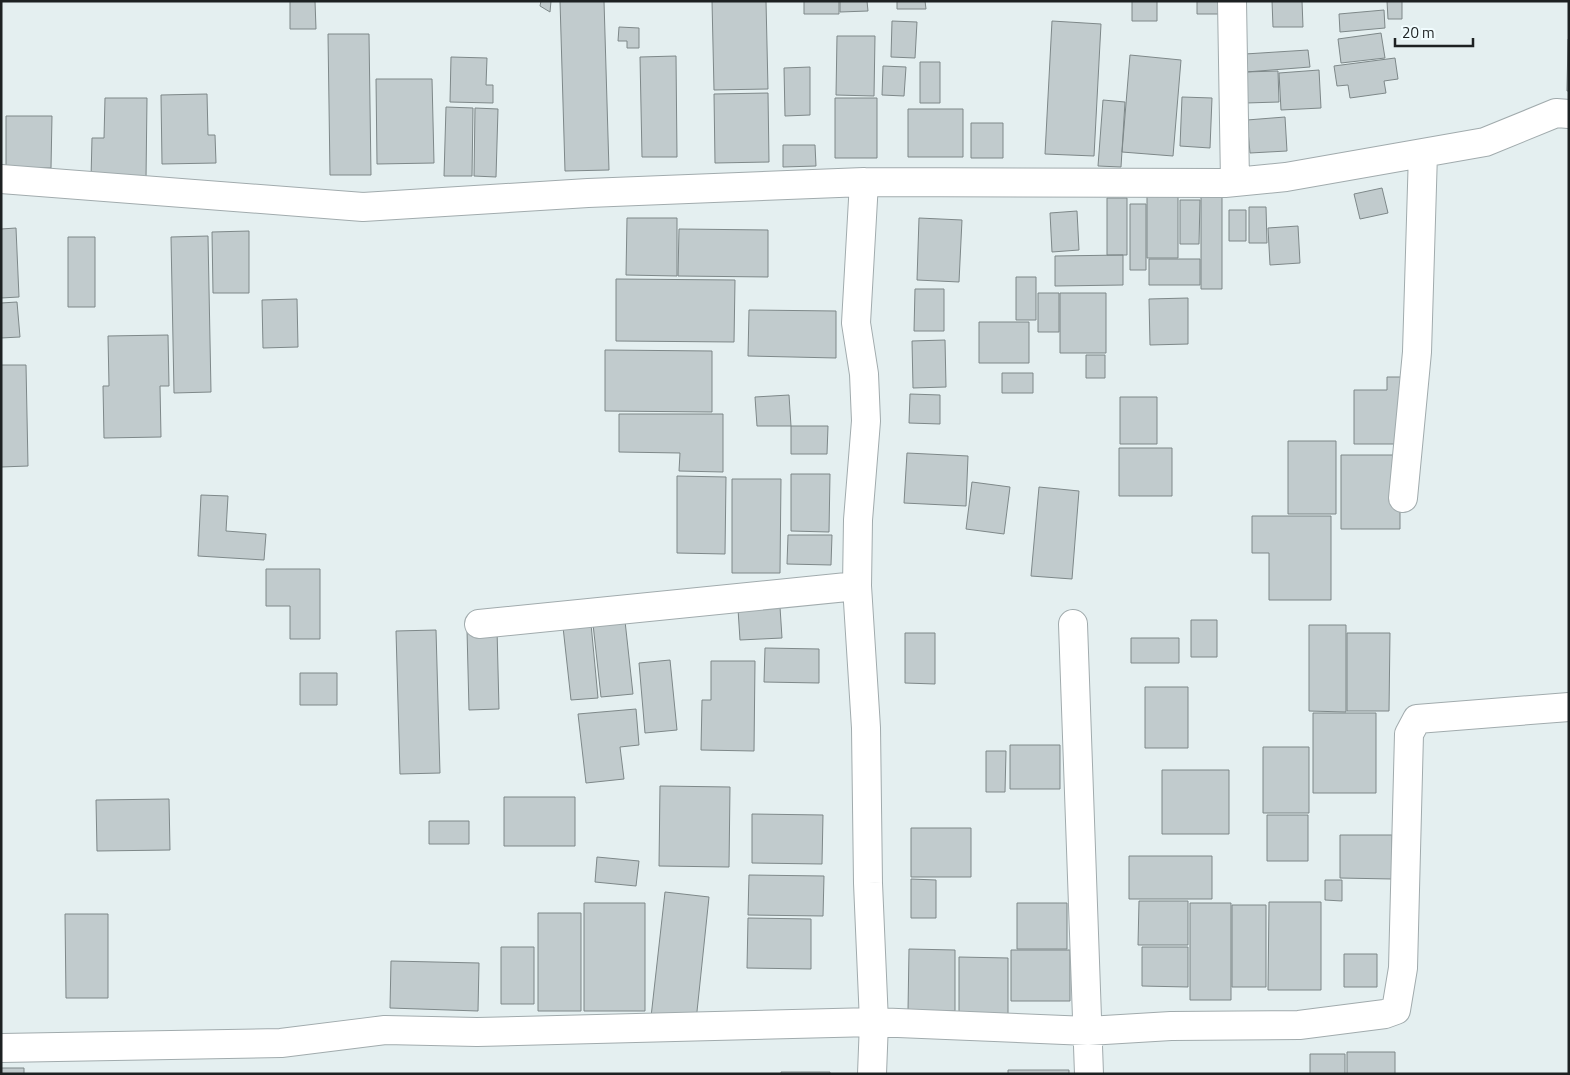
<svg xmlns="http://www.w3.org/2000/svg" width="1570" height="1075" viewBox="0 0 1570 1075" font-family="'Titillium Web',sans-serif">
  <rect width="100%" height="100%" fill="#e4eff0"/>
  <path fill="#c1cbcd" stroke="#7e8889" d="M290 1H315L316 29H290Z
    M541 1H551L550 12 540 6Z
    M560 1H604L609 170 565 171Z
    M712 1H766L768 89 714 90Z
    M804 1H839V14H804Z
    M840 1H867L868 11 840 12Z
    M897 1H925L926 9H897Z
    M1132 1H1157V21H1132Z
    M1197 1H1221V14H1197Z
    M1272 1H1302L1303 27H1273Z
    M1387 1H1402V19H1388Z
    M1384 10 1385 28 1340 32 1339 14Z
    M892 21 917 22 915 58 891 57Z
    M1052 21 1101 24 1094 156 1045 154Z
    M619 27 639 28V48H627V41H618Z
    M1381 33 1385 58 1341 63 1338 39Z
    M328 34H369L371 175H330Z
    M837 36H875L874 96 836 95Z
    M1568 39H1569V91H1567Z
    M1308 50 1310 67 1246 72 1245 54Z
    M1130 55 1181 60 1173 156 1122 152Z
    M676 56 677 157H642L640 57Z
    M451 57 487 58 486 85H493V103L450 102Z
    M1395 58 1398 79 1384 81 1386 93 1350 98 1348 85 1337 86 1334 66Z
    M920 62H940V103H920Z
    M883 66 906 67 904 96 882 95Z
    M810 67V115L785 116 784 68Z
    M1319 70 1321 108 1281 110 1279 73Z
    M1278 71 1279 102 1246 103 1244 72Z
    M376 79H432L434 163 377 164Z
    M768 93 769 162 715 163 714 94Z
    M207 94 208 135H215L216 163 162 164 161 95Z
    M1182 97 1212 98 1210 148 1180 146Z
    M105 98H147L146 179H91L92 138H104Z
    M835 98H877V158H835Z
    M1103 100 1125 102 1121 167 1098 166Z
    M446 107 473 108 472 176H444Z
    M475 108 498 109 496 177 474 176Z
    M908 109H963V157H908Z
    M6 116H52L51 168 6 167Z
    M1285 117 1287 151 1250 153 1247 120Z
    M971 123H1003V158H971Z
    M783 145H815L816 166 783 167Z
    M1382 188 1388 213 1360 219 1354 194Z
    M1201 191H1222V289H1201Z
    M1147 193H1178V258H1147Z
    M1107 198H1127V255H1107Z
    M1180 200H1200L1199 244H1180Z
    M1130 204H1146V270H1130Z
    M1249 207H1266L1267 243H1249Z
    M1229 210H1246V241H1229Z
    M1077 211 1079 250 1052 252 1050 213Z
    M627 218H677V276L626 275Z
    M919 218 962 220 959 282 917 280Z
    M1298 226 1300 263 1270 265 1268 228Z
    M16 228 19 297 1 298V229Z
    M679 229 768 230V277L678 276Z
    M249 231V293H213L212 232Z
    M208 236 211 392 174 393 171 237Z
    M68 237H95V307H68Z
    M1123 255V285L1055 286V256Z
    M1149 259H1200V285H1149Z
    M1016 277H1036V320H1016Z
    M616 279 735 280 734 342 616 341Z
    M915 289H944V331H914Z
    M1038 293H1059V332H1038Z
    M1060 293H1106V353H1060Z
    M1188 298V344L1150 345 1149 299Z
    M297 299 298 347 263 348 262 300Z
    M17 302 20 337 1 338V303Z
    M749 310 836 311V358L748 356Z
    M979 322H1029V363H979Z
    M168 335 169 386H160L161 437 104 438 103 386H109L108 336Z
    M945 340 946 387 913 388 912 341Z
    M605 350 712 351V412L605 411Z
    M1086 355H1105V378H1086Z
    M1 365H26L28 466 1 467Z
    M1002 373H1033V393H1002Z
    M1387 377H1407V444H1354V390H1387Z
    M910 394 940 395V424L909 423Z
    M789 395 791 426H757L755 397Z
    M1120 397H1157V444H1120Z
    M619 414H723V472L679 471 680 453 619 452Z
    M791 426H828L827 454H791Z
    M1288 441H1336V514H1288Z
    M1119 448H1172V496H1119Z
    M907 453 968 456 966 506 904 503Z
    M1341 455H1400V529H1341Z
    M791 474H830L829 532 791 531Z
    M677 476 726 477 725 554 677 553Z
    M732 479H781L780 573H732Z
    M972 482 1010 487 1004 534 966 529Z
    M1039 487 1079 491 1072 579 1031 576Z
    M201 495 228 496 226 531 266 534 264 560 198 556Z
    M1252 516H1331V600H1269V553H1252Z
    M788 535H832L831 565 787 564Z
    M266 569H320V639H290V606H266Z
    M780 607 782 638 740 640 738 609Z
    M1191 620H1217V657H1191Z
    M625 621 633 694 601 697 593 624Z
    M591 624 598 698 571 700 563 627Z
    M1309 625H1346V712L1309 711Z
    M497 629 499 709 469 710 467 630Z
    M436 630 440 773 400 774 396 631Z
    M905 633H935V684L905 683Z
    M1347 633H1390L1389 711H1347Z
    M1131 638H1179V663H1131Z
    M765 648 819 649V683L764 682Z
    M670 660 677 730 645 733 639 663Z
    M711 661H755L754 751 701 750 702 700H711Z
    M300 673H337V705H300Z
    M1145 687H1188V748H1145Z
    M636 709 639 745 620 747 624 779 586 783 578 714Z
    M1313 713H1376V793H1313Z
    M1010 745H1060V789H1010Z
    M1263 747H1309V813H1263Z
    M986 751H1006L1005 792H986Z
    M1162 770H1229V834H1162Z
    M660 786 730 787 729 867 659 866Z
    M504 797H575V846H504Z
    M169 799 170 850 97 851 96 800Z
    M752 814 823 815 822 864 752 863Z
    M1267 815H1308V861H1267Z
    M429 821H469V844H429Z
    M911 828H971V877H911Z
    M1340 835H1392V879L1340 878Z
    M1129 856H1212V899H1129Z
    M597 857 639 861 636 886 595 882Z
    M749 875 824 876 823 916 748 915Z
    M911 879 936 880V918H911Z
    M1325 880H1342V901L1325 900Z
    M665 892 709 897 696 1021 651 1017Z
    M1139 901H1188V945H1138Z
    M1269 902H1321V990H1268Z
    M584 903H645V1011H584Z
    M1017 903H1067V949H1017Z
    M1190 903H1231V1000H1190Z
    M1232 905H1266V987H1232Z
    M538 913H581V1011H538Z
    M65 914H108V998H66Z
    M748 918 811 919V969L747 968Z
    M501 947H534V1004H501Z
    M1142 947H1188V987L1142 986Z
    M909 949 955 950V1011H908Z
    M1011 950H1070V1001H1011Z
    M1344 954H1377V987H1344Z
    M959 957 1008 958V1017L959 1016Z
    M391 961 479 963 478 1011 390 1008Z
    M1347 1052H1395V1074H1347Z
    M1310 1054H1345V1074H1310Z
    M1 1068H24V1074H1Z
    M1008 1070H1069V1074H1008Z
    M781 1072H830V1074H781Z"/>
  <g fill="none" stroke-linecap="round" stroke-linejoin="round">
    <defs>
      <path id="street" d="M1232 1 1235 182
        M1 179 363 207 588 193 864 182 1225 183 1286 177 1485 142 1556 113 1569 114
        M864 182 856 323 864 374 866 421 858 520 857 586 866 728 868 883 874 1022 872 1074
        M1403 498 1417 352 1423 153
        M479 624 857 586
        M1073 624 1089 1074
        M1 1048 281 1043 385 1030 477 1032 874 1022 1088 1031 1171 1026 1299 1025 1385 1014 1396 1010 1403 968 1409 734 1417 719 1569 707"/>
    </defs>
    <use href="#street" stroke="#a1abad" stroke-width="30"/>
    <use href="#street" stroke="#fff" stroke-width="28"/>
  </g>
  <rect width="1570" height="1075" fill="none" stroke="#1d2122" stroke-width="5"/>
  <path d="M1395 38v8h78v-8" fill="none" stroke="#1d2122" stroke-width="2.5"/>
  <text x="1402" y="38" font-size="15" fill="#1d2122" stroke="#f1fcfe" stroke-width="4" paint-order="stroke">20 m</text>
</svg>
